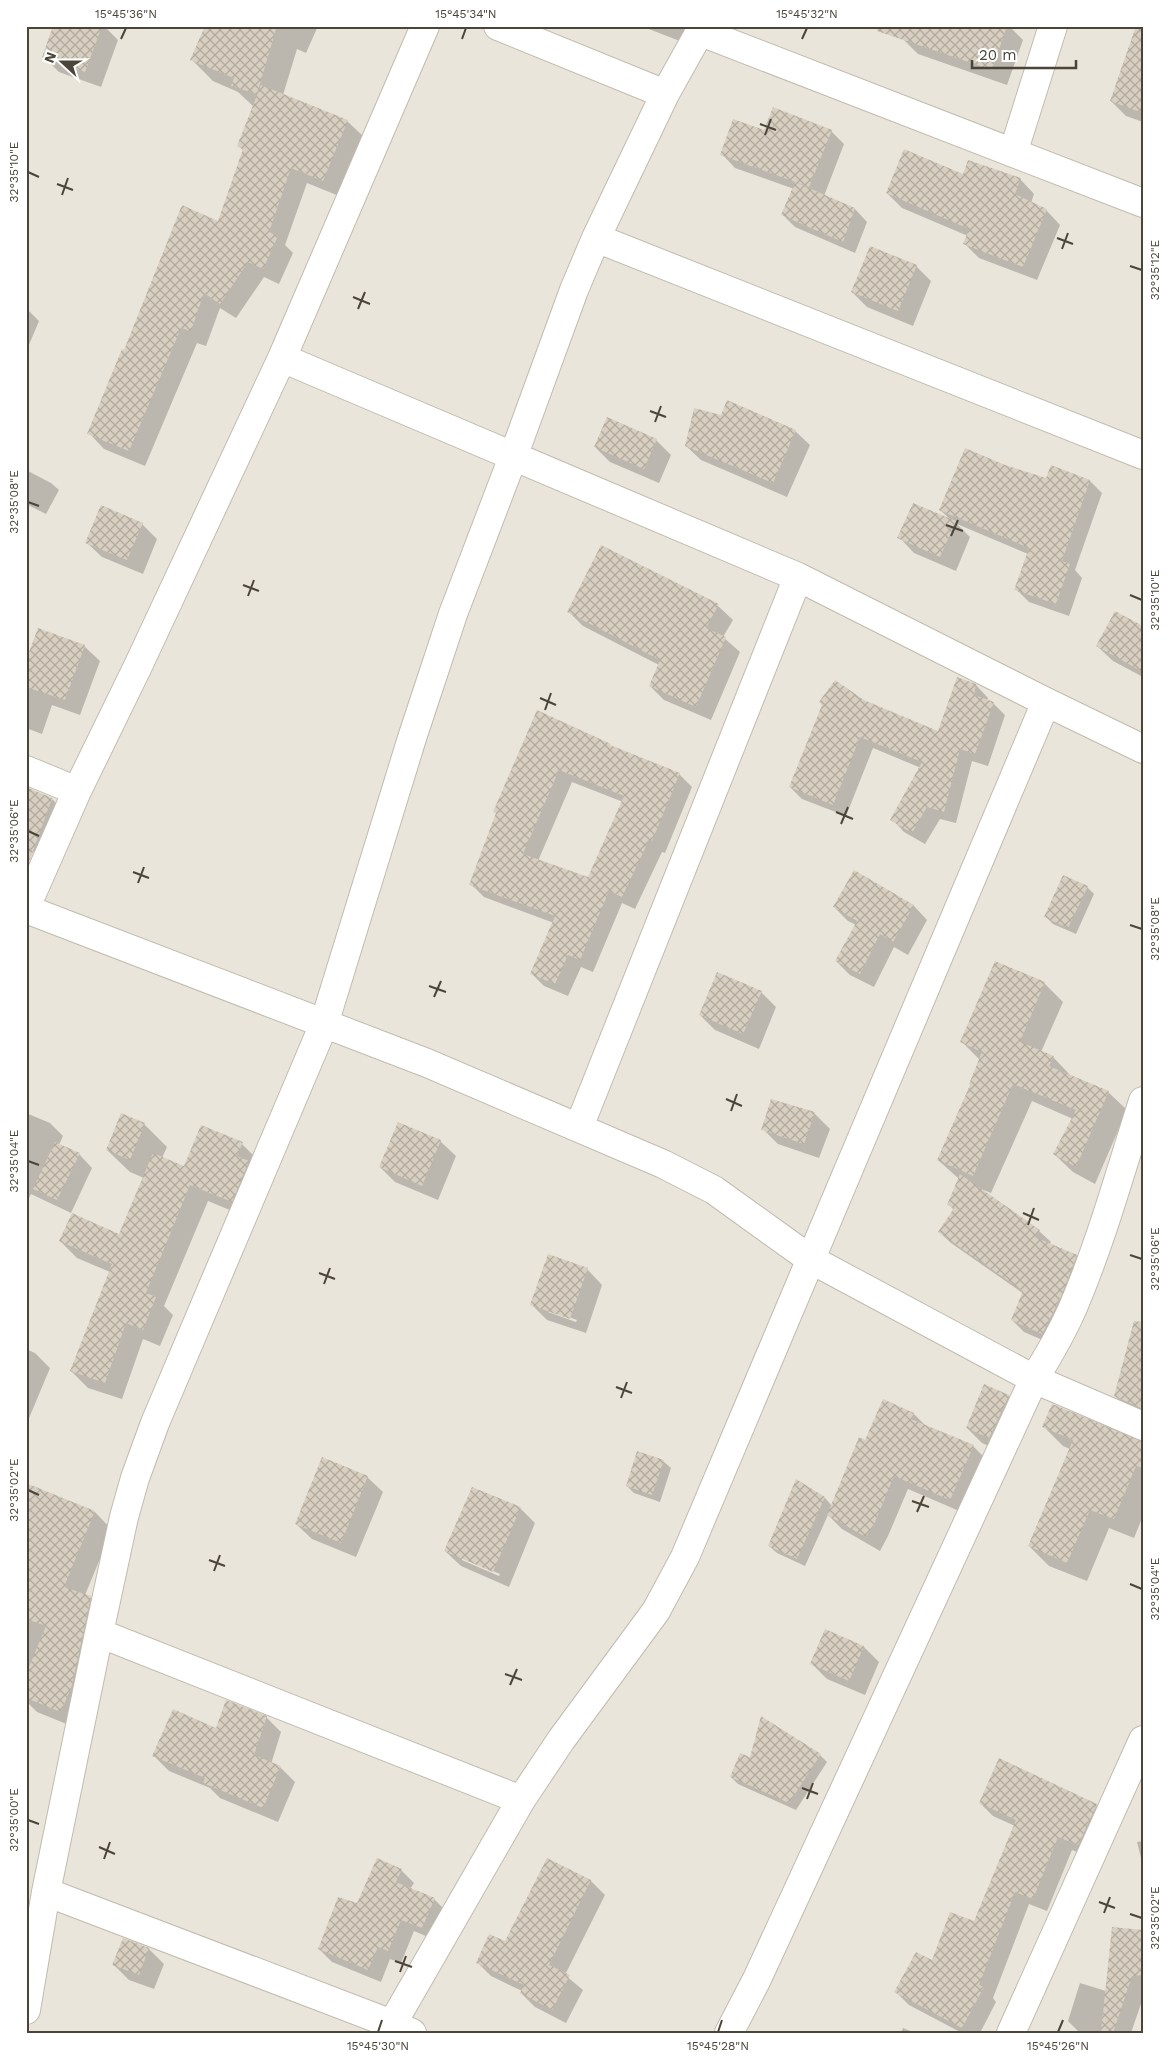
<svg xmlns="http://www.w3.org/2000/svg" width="1169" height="2059" viewBox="0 0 1169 2059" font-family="'Work Sans',sans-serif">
  <defs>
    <pattern id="building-cross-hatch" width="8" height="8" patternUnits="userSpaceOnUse" patternTransform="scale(1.25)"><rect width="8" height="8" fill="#d8cfc1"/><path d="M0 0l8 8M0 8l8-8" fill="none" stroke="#b1aa9e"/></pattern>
  </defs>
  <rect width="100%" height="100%" fill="#f6f3ec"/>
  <path fill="#eae5da" d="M26 26H1143V2033H26Z"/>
  <path fill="#0003" fill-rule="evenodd" d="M55 26H104L118 40 101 87 59 72 44 57Z
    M206 26H318L306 53 297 49 283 95 347 121 363 136 339 196 307 183 285 245 293 253 279 284 264 277 236 318 220 308 206 346 197 343 145 466 104 449 89 433 125 352 219 223 244 151 238 146 254 107 238 92 213 81 192 60Z
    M641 26H691L685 43Z
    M907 26H1009L1023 40 1007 85 918 54 903 39Z
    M1143 62V122L1126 116 1111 101Z
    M831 131 844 144 824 196 855 209 867 222 855 253 795 227 782 214 794 189 735 168 722 154 764 132Z
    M963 176 1020 179 1034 194 1031 203 1046 210 1060 225 1037 280 979 258 964 243 968 236 902 208 887 193Z
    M916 266 931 281 913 326 867 307 852 292Z
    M26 308 39 321 26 352Z
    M795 431 810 445 787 497 701 460 686 446Z
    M656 440 671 455 659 483 610 462 595 447Z
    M1005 466 1047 480 1051 467 1090 481 1102 493 1075 570 1082 578 1069 616 1029 602 1016 589 1028 554 957 524 970 537 956 571 914 553 899 537 951 520 940 510Z
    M26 470 51 483 59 490 46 514 26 504Z
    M142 524 157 539 143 574 102 557 86 542Z
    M602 547 718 606 733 620 723 637 740 652 711 720 664 700 650 686 659 665 583 626 569 612Z
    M1143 628V677L1113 661 1097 646Z
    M84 646 100 661 80 715 52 705 42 734 26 728V652L30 653Z
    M976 685 988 698 987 701 993 703 1005 715 988 766 972 761 956 823 940 819 925 844 904 832 892 819 921 768 873 748 846 816 802 799 790 787 863 702 939 733Z
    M538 712 613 748 679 774 692 787 665 853 662 852 635 909 622 903 593 972 581 967 568 996 544 986 531 973 554 923 484 897 471 884 497 814 495 812ZM572 782 623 802 588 879 538 861Z
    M52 799 71 818 40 854 26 849Z
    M854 872 914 906 927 920 908 955 894 947 874 987 850 975 836 961 856 925 848 921 834 907Z
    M1087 887 1094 894 1076 934 1053 924 1045 916Z
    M1044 983 1063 1002 1041 1052 1053 1057 1071 1076 1108 1092 1127 1110 1095 1184 1073 1172 1054 1154 1073 1119 1032 1101 991 1193 981 1189 1039 1231 1051 1242 1050 1244 1076 1256 1088 1268 1054 1345 1024 1332 1012 1320 1024 1294 951 1243 939 1232 954 1210 949 1205 959 1179 938 1160 971 1085 980 1060 962 1042Z
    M761 992 776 1007 759 1049 715 1030 700 1015Z
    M772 1100 815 1114 830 1129 819 1158 778 1144 763 1129Z
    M26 1113 50 1123 63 1136 59 1145 79 1154 92 1168 71 1213 31 1194 26 1204Z
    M144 1124 167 1147 162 1158 185 1168 201 1127 242 1144 259 1161 249 1218 208 1201 164 1306 173 1315 160 1346 143 1339 122 1399 88 1388 71 1371 110 1272 77 1258 60 1241 120 1235 144 1178 130 1172 107 1150Z
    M398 1124 440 1141 456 1156 438 1200 395 1182 380 1167Z
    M587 1269 602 1285 586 1333 547 1320 531 1304ZM548 1310 577 1320 576 1322 548 1312Z
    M26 1349 35 1353 50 1368 27 1423Z
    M1143 1363V1412L1122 1403 1115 1396Z
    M985 1386 1009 1396 1024 1411 1005 1453 982 1443 967 1428Z
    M914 1414 927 1427 973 1446 987 1460 964 1513 908 1489 888 1536 880 1551 842 1529 828 1515 805 1566 777 1553 769 1546 797 1481 825 1498 832 1506 866 1441Z
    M1043 1426 1143 1443V1516L1134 1538 1109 1528 1087 1581 1049 1566 1029 1546 1070 1449 1063 1446Z
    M663 1461 671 1468 660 1502 634 1493 627 1486Z
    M367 1477 383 1492 356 1557 312 1539 296 1524Z
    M26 1484 95 1512 112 1530 85 1595 90 1597 108 1615 79 1729 37 1712 26 1701Z
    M520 1508 535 1523 509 1587 461 1566 445 1551ZM462 1558 500 1574 499 1576 462 1560Z
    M826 1631 864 1647 879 1662 865 1695 827 1679 812 1664Z
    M266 1717 281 1732 271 1764 280 1767 295 1782 278 1822 220 1798 210 1788 169 1771 154 1756 217 1730Z
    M820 1755 827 1762 796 1810 738 1784 731 1777Z
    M980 1803 1096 1805 1109 1818 1092 1858 1072 1850 1047 1911 1029 1904 993 1998 996 2002 980 2033H962L909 2005 896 1992 933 1962 975 1923 1015 1826 993 1816Z
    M1143 1841V1866L1137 1842Z
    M547 1860 591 1881 605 1895 565 1975 583 1990 566 2023 535 2007 521 1993 522 1991 491 1976 477 1962 506 1943Z
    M401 1870 414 1883 410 1889 434 1899 447 1912 435 1940 414 1931 401 1963 390 1959 381 1982 332 1962 319 1949 358 1905Z
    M1143 1931V1998L1131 2033H1080L1068 2021 1080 1983 1106 1991Z
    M123 1940 149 1949 164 1964 154 1989 129 1980 114 1965Z
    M903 2028 915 2033H901Z"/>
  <path fill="url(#building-cross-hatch)" fill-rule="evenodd" d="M53 26H102L85 72 42 57Z
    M205 26H277L257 94 231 86 234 78 190 60Z
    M878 26H1007L992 70 877 31Z
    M1136 26H1143V113L1110 101Z
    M261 85 348 120 323 181 291 168 269 232 278 236 263 269 248 262 220 304 204 293 191 331 181 328 129 451 87 434 122 349 124 350 182 205 218 221 243 149 237 146Z
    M773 107 832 130 809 187 720 155 733 119 764 130Z
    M904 149 963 174 968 160 1021 178 1015 194 1047 209 1023 267 963 244 969 229 886 193Z
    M795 182 855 208 843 242 781 215Z
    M870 246 917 265 898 311 851 292Z
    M727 400 796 430 773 483 685 446 694 408 721 415Z
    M607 417 657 439 644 469 594 447Z
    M965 448 1005 465 1046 478 1051 465 1090 480 1062 561 1070 564 1056 604 1014 590 1029 548 939 510Z
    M913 503 956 521 940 557 897 538Z
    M101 505 143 523 127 560 85 543Z
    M601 545 719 604 706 628 726 637 696 707 649 686 660 660 567 612Z
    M1115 611 1143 626V672L1096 646Z
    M38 628 85 645 65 700 26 687V660Z
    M957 677 976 684 974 695 994 702 975 754 960 749 944 812 927 807 912 833 890 820 922 762 860 737 833 805 789 787 822 705 819 702 835 680 864 700 938 731Z
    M537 710 611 744 610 745 680 773 652 841 649 840 622 897 609 891 580 960 568 955 555 984 530 974 555 916 469 885 496 813 493 812ZM559 770 624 796 588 877 523 854Z
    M26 787 52 798 30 860 26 859Z
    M854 870 914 905 893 942 880 934 860 974 835 961 857 921 833 907Z
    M1063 875 1088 886 1068 928 1044 917Z
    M995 961 1045 982 1020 1042 1054 1056 1049 1066 1109 1091 1076 1167 1053 1154 1076 1110 1013 1084 973 1176 937 1160 970 1085 969 1084 982 1052 960 1042Z
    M717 972 762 991 743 1034 699 1015Z
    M771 1099 815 1112 804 1144 761 1130Z
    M121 1113 145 1123 130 1160 106 1150Z
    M398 1122 441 1140 422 1186 379 1167Z
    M201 1125 243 1142 237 1156 249 1161 232 1202 190 1185 146 1293 156 1297 143 1330 126 1323 105 1383 70 1371 112 1264 59 1241 72 1213 119 1234 153 1153 184 1166Z
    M55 1142 80 1153 57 1200 33 1189Z
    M960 1174 1040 1230 1035 1237 1077 1255 1060 1299 1042 1334 1011 1320 1023 1291 938 1232 954 1208 947 1205Z
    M548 1254 588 1268 570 1319 530 1305Z
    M1134 1321 1143 1322V1409L1114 1396Z
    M984 1384 1009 1395 989 1438 966 1428Z
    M883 1399 914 1413 911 1419 974 1445 950 1500 894 1476 875 1522 866 1537 827 1515 859 1437 865 1440Z
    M1052 1404 1143 1441V1468L1136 1466 1114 1519 1090 1510 1067 1563 1028 1546 1073 1440 1042 1427Z
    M637 1451 664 1460 652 1495 626 1486Z
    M322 1457 368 1476 341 1543 295 1524Z
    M796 1479 825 1497 797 1559 768 1546Z
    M26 1483 95 1511 64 1587 91 1596 72 1685 61 1712 26 1698V1674L46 1626 26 1619Z
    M472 1487 521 1507 493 1572 444 1551Z
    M825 1629 864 1646 849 1681 810 1664Z
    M226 1700 267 1716 254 1755 281 1766 263 1808 203 1783 205 1778 152 1756 173 1709 216 1728Z
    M761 1716 821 1754 789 1803 730 1777 740 1753 750 1757Z
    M999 1758 1097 1804 1078 1845 1058 1837 1033 1899 1015 1892 979 1985 984 1987 962 2028 894 1992 916 1952 932 1960 950 1912 974 1921 1016 1820 979 1803Z
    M377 1858 402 1869 396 1882 435 1898 422 1928 401 1920 388 1951 378 1947 368 1970 318 1949 338 1897 357 1903Z
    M547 1858 591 1880 549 1965 570 1975 552 2010 520 1993 524 1985 476 1963 489 1934 505 1941Z
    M1112 1927 1143 1930V1975L1132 1976 1113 2033 1101 2031Z
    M123 1938 149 1948 139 1975 112 1965Z"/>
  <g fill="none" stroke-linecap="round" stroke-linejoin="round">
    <defs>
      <path id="street" d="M498 26 665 94
        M701 32 1143 203
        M1013 153 1053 26
        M596 238 1143 455
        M282 358 798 577 1046 702 1143 749
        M26 770 77 791
        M26 907 77 791 138 666 282 358 425 26
        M26 909 427 1063 663 1164 714 1190 810 1259 1034 1379 1143 1426
        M579 1127 798 577
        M99 1633 521 1800
        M46 1892 392 2024 412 2033
        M26 2010 46 1892 99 1633 124 1517 135 1478 155 1423 324 1024 412 738 453 614 513 457 574 290 596 238 665 94 703 26
        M387 2033 521 1800 561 1740 656 1611 685 1557 1046 702
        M729 2033 757 1979 1034 1379C1049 1355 1063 1331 1074 1305 1102 1239 1121 1169 1143 1101
        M1011 2033 1143 1740"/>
    </defs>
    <use href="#street" stroke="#c2bbae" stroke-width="30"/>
    <use href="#street" stroke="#fff" stroke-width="28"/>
  </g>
  <path fill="none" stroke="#4b4439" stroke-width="2" d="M121 39 126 28M462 39 466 28M802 39 807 28M760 124 776 130M765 135 771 119M28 172 39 177M57 184 73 190M62 195 68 178M1057 238 1073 244M1062 249 1068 233M1130 266 1142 270M353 297 370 304M358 309 365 292M650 411 666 417M655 422 661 406M28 502 39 506M946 525 963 531M951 536 958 520M243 585 259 591M1130 595 1142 600M248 596 254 580M540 698 556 705M545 710 551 693M836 812 853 819M841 824 848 807M28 831 39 836M133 872 149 878M138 883 144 867M1130 925 1142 929M429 986 446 992M434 997 441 981M726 1099 742 1106M731 1111 737 1094M28 1161 39 1165M1023 1213 1039 1220M1028 1225 1034 1208M1130 1255 1142 1259M319 1273 335 1279M324 1284 330 1268M616 1387 632 1393M621 1398 627 1382M28 1490 39 1495M912 1501 929 1507M917 1512 924 1496M209 1560 225 1566M214 1571 220 1555M1130 1584 1142 1589M505 1674 522 1680M510 1685 517 1669M802 1788 818 1794M807 1799 813 1783M28 1820 39 1824M99 1847 115 1854M104 1859 110 1842M1099 1902 1115 1908M1104 1913 1110 1897M1130 1914 1142 1918M395 1961 412 1967M400 1972 406 1956M378 2032 382 2020M718 2032 722 2020M1058 2032 1063 2020"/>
  <rect width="1169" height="2059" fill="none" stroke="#ffffff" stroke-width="55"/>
  <g transform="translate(62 62) rotate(291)" stroke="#ffffff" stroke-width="4" paint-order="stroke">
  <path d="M0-4L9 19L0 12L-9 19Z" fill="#4b4439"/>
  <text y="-8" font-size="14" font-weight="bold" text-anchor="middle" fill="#4b4439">N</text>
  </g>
  <path d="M972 60v8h104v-8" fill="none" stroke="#4b4439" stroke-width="2.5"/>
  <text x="979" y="60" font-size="15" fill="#4b4439" stroke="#ffffff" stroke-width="4" paint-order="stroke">20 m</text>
  <rect x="28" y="28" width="1114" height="2004" fill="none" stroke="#4b4439" stroke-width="2"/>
  <g font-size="12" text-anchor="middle" fill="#4b4439">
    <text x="126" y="18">15°45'36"N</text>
    <text x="466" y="18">15°45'34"N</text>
    <text x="807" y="18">15°45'32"N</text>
    <text transform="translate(14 172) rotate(-90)" y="4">32°35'10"E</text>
    <text transform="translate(1155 270) rotate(-90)" y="4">32°35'12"E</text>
    <text transform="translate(14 502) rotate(-90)" y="4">32°35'08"E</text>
    <text transform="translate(1155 600) rotate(-90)" y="4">32°35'10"E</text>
    <text transform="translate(14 831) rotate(-90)" y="4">32°35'06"E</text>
    <text transform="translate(1155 929) rotate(-90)" y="4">32°35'08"E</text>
    <text transform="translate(14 1161) rotate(-90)" y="4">32°35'04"E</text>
    <text transform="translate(1155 1259) rotate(-90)" y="4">32°35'06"E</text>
    <text transform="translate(14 1490) rotate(-90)" y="4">32°35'02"E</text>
    <text transform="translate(1155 1589) rotate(-90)" y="4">32°35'04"E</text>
    <text transform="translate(14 1820) rotate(-90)" y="4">32°35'00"E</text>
    <text transform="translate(1155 1918) rotate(-90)" y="4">32°35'02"E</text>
    <text x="378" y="2050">15°45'30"N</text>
    <text x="718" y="2050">15°45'28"N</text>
    <text x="1058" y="2050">15°45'26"N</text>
  </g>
</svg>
